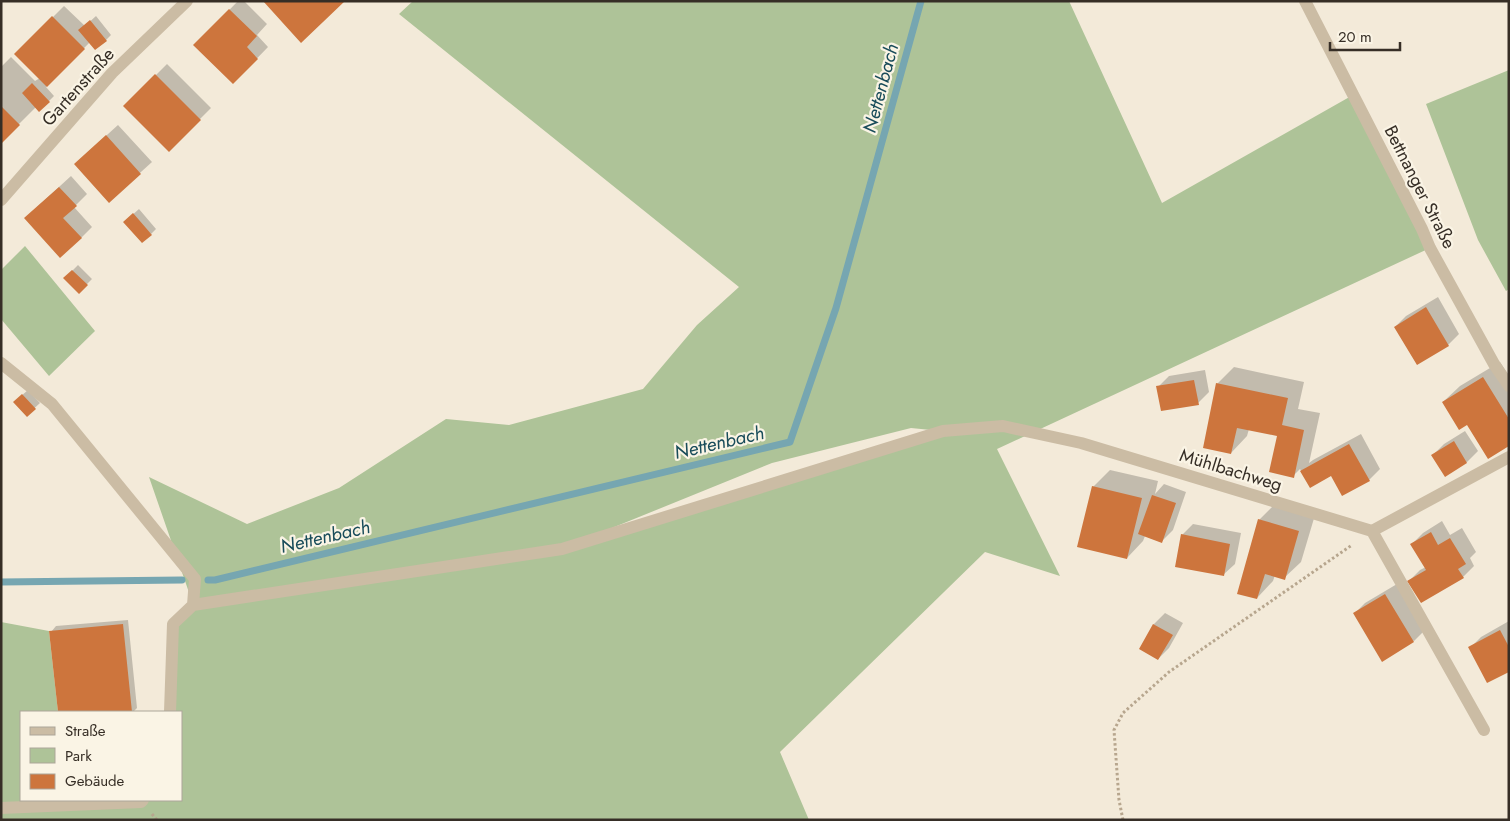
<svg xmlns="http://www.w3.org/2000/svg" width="1510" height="821" viewBox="0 0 1510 821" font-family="Jost,sans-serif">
  <rect width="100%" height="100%" fill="#f3ead9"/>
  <path fill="#aec398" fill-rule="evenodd" d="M413 1H1069L1162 203 1353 95 1430 248 997 449 1060 576 985 552 780 752 809 820H1V622L49 631 58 712H21V800H181V712H170L173 624 193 604 149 477 247 524 339 488 446 419 509 425 643 389 697 325 739 287 399 14ZM911 428 941 431 570 545 772 463Z
    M1509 70V289L1506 291 1478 240 1426 104Z
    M25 246 95 331 49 376 1 319V270Z"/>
  <path fill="#0003" d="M238 1H244L267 24 257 35 268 47 233 83 195 45Z
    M64 6 85 26 96 16 111 35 106 40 90 42 46 87 54 96 40 110 36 107 1 142V67L11 57 35 81 40 78 16 54Z
    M167 64 211 108 169 150 125 106Z
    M118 125 152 162 109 201 87 153Z
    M71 176 87 194 74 207 92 227 81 238 37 207Z
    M139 209 156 229 151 234 130 217Z
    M78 265 92 279 79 292 65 278Z
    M1438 297 1459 334 1448 345 1417 364 1395 327 1406 316Z
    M1500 362 1509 376V444L1468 423 1443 402 1460 386Z
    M1234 367 1304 382 1298 409 1320 413 1309 463 1313 460 1361 434 1380 469 1369 480 1332 475 1310 487 1300 469 1293 476 1278 435 1249 429 1247 436 1231 453 1217 384Z
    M1205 370 1209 392 1198 403 1158 387 1169 376Z
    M28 390 40 403 27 415 20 397Z
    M1465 431 1478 451 1467 462 1446 475 1433 455 1444 444Z
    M1110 470 1158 481 1155 494 1164 484 1186 492 1173 530 1161 542 1145 536 1143 541 1127 558 1093 487Z
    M1276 503 1315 515 1301 562 1284 578 1275 575 1273 581 1257 598 1259 520Z
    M1442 521 1450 535 1462 528 1476 552 1470 558 1474 566 1463 577 1409 581 1420 570 1426 567 1412 544 1423 533Z
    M1193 524 1241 533 1235 564 1223 575 1182 535Z
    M1397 584 1425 630 1414 641 1354 614 1365 603Z
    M1165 613 1183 623 1169 648 1158 659 1140 649 1154 624Z
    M128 620 137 708 133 712H59L51 632 56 626Z
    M1509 621V670L1470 648 1481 637Z"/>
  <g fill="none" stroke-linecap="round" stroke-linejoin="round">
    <path stroke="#76a6b1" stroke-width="7" d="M208 580H215L790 442 836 308 921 1
      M1 582 182 580"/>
  </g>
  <path fill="#cd753d" d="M263 1H345L301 43Z
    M229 9 257 36 247 47 258 59 233 84 193 45Z
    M52 16 85 49 47 87 14 54Z
    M90 20 107 41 95 50 78 30Z
    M155 74 201 120 169 152 123 106Z
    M32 83 50 102 39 112 22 93Z
    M1 106 20 125 1 144Z
    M106 135 141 174 109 203 74 164Z
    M59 187 77 206 63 218 82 238 60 258 24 218Z
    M133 213 152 235 142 243 123 222Z
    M72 270 88 285 79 294 63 278Z
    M1426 307 1449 346 1417 365 1394 327Z
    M1483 377 1509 419V446L1488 459 1467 425 1459 430 1442 402Z
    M1194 380 1199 405 1161 411 1156 386Z
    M1216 383 1288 398 1282 425 1304 430 1294 478 1269 472 1277 436 1237 428 1231 454 1203 448Z
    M22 394 36 409 27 417 13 402Z
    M1454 441 1467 463 1445 477 1431 455Z
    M1349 444 1370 481 1342 496 1331 476 1310 488 1300 471Z
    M1092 486 1142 498 1127 559 1077 547Z
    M1152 495 1176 503 1162 543 1138 534Z
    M1258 519 1299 531 1285 580 1265 574 1257 599 1237 594Z
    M1431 532 1438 545 1450 538 1466 564 1458 569 1464 578 1421 603 1407 581 1426 570 1410 544Z
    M1181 534 1230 544 1224 576 1175 567Z
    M1385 594 1414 642 1382 662 1353 613Z
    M123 624 132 712H58L49 631Z
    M1153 624 1173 635 1158 660 1139 649Z
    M1500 630 1509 647V672L1487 683 1468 647Z"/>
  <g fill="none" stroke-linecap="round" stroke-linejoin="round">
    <path stroke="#b7a68e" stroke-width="3" stroke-dasharray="2.5 2.5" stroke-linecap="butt" d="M152 814 157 820
      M1123 820 1119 800 1114 730 1123 713 1169 672 1352 545"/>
    <path stroke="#cbbca4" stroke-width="12" d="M1305 1 1422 229 1430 248 1494 364 1509 386
      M1 200 112 73 187 1
      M1 363 52 404 195 579 193 605 562 549 943 431 1003 426 1081 443 1372 531 1509 457
      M1372 531 1484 730
      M170 712 173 624 193 605
      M1 808 141 802 143 800"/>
  </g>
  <g text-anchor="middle" stroke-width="4.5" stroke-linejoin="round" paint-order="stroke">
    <g font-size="18" fill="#362e26" stroke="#faf4e5">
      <text transform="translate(78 87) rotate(-48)" y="6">Gartenstraße</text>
      <text transform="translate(1420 187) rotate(63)" y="6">Bettnanger Straße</text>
      <text transform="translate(1231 470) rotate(17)" y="6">Mühlbachweg</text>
    </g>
    <g font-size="19" font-style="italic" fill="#194c5a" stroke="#faf4e5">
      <text transform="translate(880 88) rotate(-75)" y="7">Nettenbach</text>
      <text transform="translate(719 442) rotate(-13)" y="7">Nettenbach</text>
      <text transform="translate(325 536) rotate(-13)" y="7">Nettenbach</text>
    </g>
  </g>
  <rect width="1510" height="821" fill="none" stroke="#362e26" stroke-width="5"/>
  <rect x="20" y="711" width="162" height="90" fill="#faf4e5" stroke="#aca599"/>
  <rect x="30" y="727" width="25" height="8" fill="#cbbca4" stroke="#aca599"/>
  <text x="65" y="736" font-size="15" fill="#362e26">Straße</text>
  <rect x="30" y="748" width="25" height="15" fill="#aec398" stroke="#aca599"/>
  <text x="65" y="761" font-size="15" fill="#362e26">Park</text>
  <rect x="30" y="774" width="25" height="15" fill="#cd753d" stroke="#aca599"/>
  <text x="65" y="786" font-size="15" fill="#362e26">Gebäude</text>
  <path d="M1330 42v8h70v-8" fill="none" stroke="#362e26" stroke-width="2.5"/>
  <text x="1338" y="42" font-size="15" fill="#362e26" stroke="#faf4e5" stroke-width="4" paint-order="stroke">20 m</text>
</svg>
